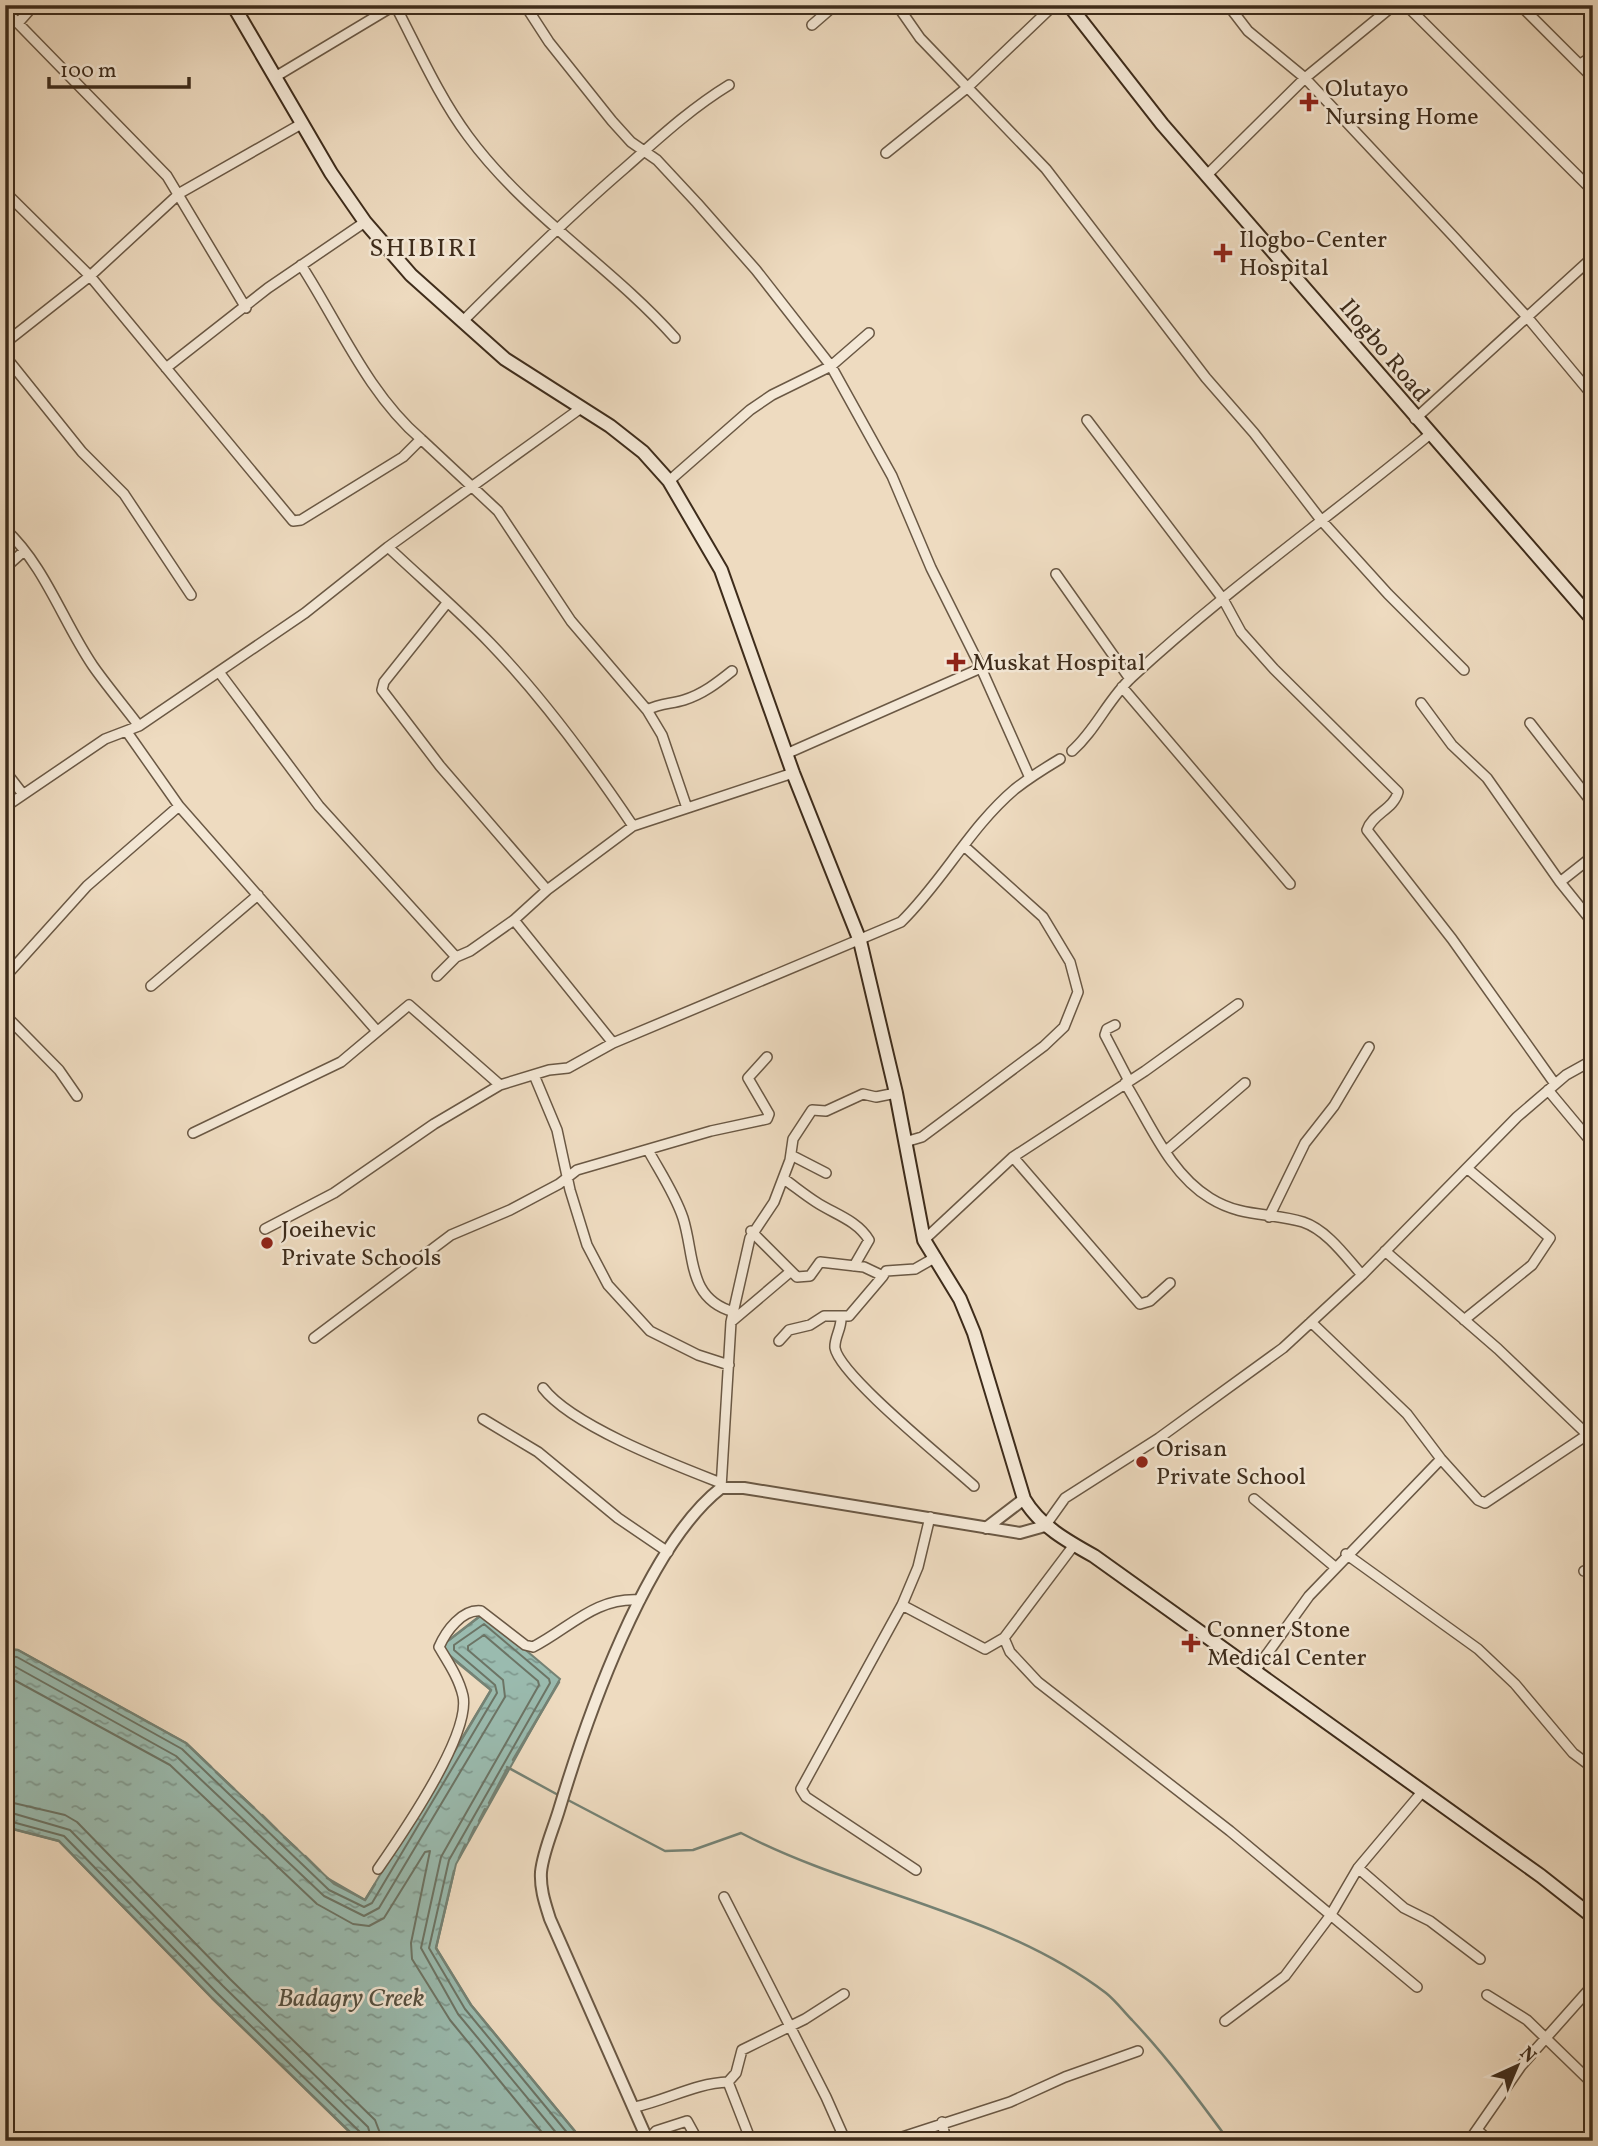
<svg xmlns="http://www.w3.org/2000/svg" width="1598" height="2146" viewBox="0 0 1598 2146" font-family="Vollkorn,serif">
  <defs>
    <pattern id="water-ripples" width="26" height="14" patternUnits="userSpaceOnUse" patternTransform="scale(1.75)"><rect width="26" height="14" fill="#9abbaf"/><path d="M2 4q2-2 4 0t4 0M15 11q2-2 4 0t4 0" fill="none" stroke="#7f988e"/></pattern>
  </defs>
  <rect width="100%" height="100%" fill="#eedbc0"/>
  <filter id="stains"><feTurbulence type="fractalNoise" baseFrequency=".00286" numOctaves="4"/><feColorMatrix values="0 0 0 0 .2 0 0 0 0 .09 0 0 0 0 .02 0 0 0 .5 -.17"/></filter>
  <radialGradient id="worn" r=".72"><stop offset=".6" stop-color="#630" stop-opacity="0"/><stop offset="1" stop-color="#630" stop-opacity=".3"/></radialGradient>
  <path fill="url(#water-ripples)" stroke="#758274" stroke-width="2" d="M483 1614 560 1679 456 1864 436 1948 471 2005 583 2141H359L212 1998 59 1841 5 1827V1649L18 1650 186 1743 334 1884 365 1900 491 1690 440 1647Z"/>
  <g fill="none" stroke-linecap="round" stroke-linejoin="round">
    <path stroke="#6c7465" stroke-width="2" d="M5 1656 17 1657 182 1749 329 1890 364 1907 372 1903 497 1693 495 1685 454 1650V1645L484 1624 549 1679 550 1683 449 1860 429 1948 465 2009 574 2141
      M5 1665 14 1666 176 1756 324 1896 364 1916 379 1908 505 1697 503 1680 468 1650V1646L484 1635 538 1681 539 1685 441 1857 421 1948 458 2014 563 2141
      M5 1675 170 1765 317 1904 353 1924 369 1926 384 1918 425 1852 430 1851 411 1943 412 1959 450 2020 549 2141
      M5 1801 65 1815 77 1822 230 1979 375 2120 383 2141
      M5 1811 70 1830 223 1986 368 2127 372 2141
      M5 1820 64 1836 217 1993 361 2133 363 2141"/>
    <path stroke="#758274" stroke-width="2.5" d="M449 1640 480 1616
      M5 1649 18 1650 186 1743 211 1767
      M452 1658 491 1690 454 1752
      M513 1760 559 1682
      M507 1767 560 1796
      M216 1772 234 1789
      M241 1796 254 1808
      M566 1799 665 1851 693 1850 741 1833C858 1894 999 1912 1106 1993 1116 2001 1124 2012 1132 2020 1168 2058 1198 2099 1229 2141
      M489 1803 507 1769
      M262 1815 277 1830
      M479 1821 485 1809
      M5 1827 59 1841 212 1998 359 2141
      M284 1837 297 1849
      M469 1840 475 1827
      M305 1856 320 1871
      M459 1858 465 1845
      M454 1871 436 1948 471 2005 583 2141
      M327 1878 365 1900 375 1884"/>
    <defs>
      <path id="minor" d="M395 5C418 49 439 97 468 136 526 215 611 266 675 338
        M525 5 549 42 612 121 631 142 657 160 697 203 756 270 831 366 892 476 931 568 981 668 1030 778
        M897 5 920 38 1046 169 1206 378 1254 433 1321 520 1388 594 1464 670
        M1228 5 1248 31 1305 78 1454 237 1528 318 1593 396
        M1406 5 1593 191
        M1520 5 1593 78
        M5 10 167 176 246 308
        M19 22 34 5
        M812 25 835 5
        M1580 64 1593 56
        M275 77 395 5
        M886 153 968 87 1054 5
        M1208 174 1305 78 1394 5
        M5 192 90 276 293 521 301 520 403 457 421 439C368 394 338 322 301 265
        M462 322C515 269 568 217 625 168 659 138 690 109 729 85
        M5 343 90 276 180 193 303 123
        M5 356 82 452 124 494 191 595
        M166 368 268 288 365 222
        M1415 419 1593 257
        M1087 420 1223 599 1241 632 1274 669 1398 792C1394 809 1372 814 1367 830L1452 939 1555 1084
        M421 439 498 511 571 621 647 710 662 735 687 808
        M669 481 750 410 772 395 831 366 869 333
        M5 529C45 566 63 622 93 666 107 686 124 706 139 726
        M388 547C422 579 458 610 490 643 544 699 590 762 633 826
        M5 568 24 551
        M1056 574 1130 679
        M447 603 384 682 382 690 440 766 547 890
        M219 672 319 806 456 957
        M1122 687 1290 884
        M1421 703 1452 745 1487 778 1560 882 1593 923
        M647 710C660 703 671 704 684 700 703 694 717 683 732 671
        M1530 723 1593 804
        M127 732 179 806 377 1031
        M1072 751C1096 730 1108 699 1132 677 1226 590 1331 516 1429 435
        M786 754 981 668
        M5 771 22 793
        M5 807 105 739 139 726 305 613 388 547 581 408
        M1560 882 1593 856
        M514 920 613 1043
        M437 976 456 957 470 951 514 920 547 890 633 826 793 773
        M5 977 87 886 179 806
        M151 986 258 895
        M5 1015 59 1070 77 1096
        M1115 1025 1107 1029 1105 1035 1129 1081
        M534 1075 557 1130 570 1190 587 1245 608 1285 650 1331 698 1355 729 1365
        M1125 1083C1150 1123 1169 1173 1210 1198 1242 1218 1270 1212 1303 1222 1327 1230 1346 1257 1362 1275
        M1548 1090 1593 1144
        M193 1133 341 1062 409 1005 500 1085
        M905 1142 922 1137 1044 1046 1064 1027 1078 992 1070 962 1043 917 964 846
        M648 1150C660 1172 675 1194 683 1218 695 1256 687 1299 734 1312
        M1167 1150 1245 1083
        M791 1155 826 1173
        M1013 1157 1140 1304 1150 1301 1170 1283
        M784 1179C794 1186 805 1195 816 1202 834 1214 857 1220 869 1240L854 1266
        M1269 1217 1305 1143 1334 1106 1369 1047
        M265 1229 334 1193 434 1124 500 1085 549 1070 568 1068 613 1043 901 922C943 881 970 827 1015 789 1029 778 1045 768 1060 759
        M751 1231 797 1277 810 1276 820 1262 864 1267 883 1276 886 1271 915 1269 936 1257
        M924 1240 1013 1157 1145 1071 1238 1004
        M1385 1251 1498 1349 1593 1440
        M841 1317C842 1328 834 1338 835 1348 840 1376 948 1462 974 1486
        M1464 1320 1532 1265 1550 1238 1468 1169
        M731 1322 790 1272
        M1311 1322 1407 1414 1441 1459 1478 1500 1485 1503 1593 1431
        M314 1338 451 1235 510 1210 559 1184 577 1170 711 1131 767 1119 769 1114 748 1078 767 1057
        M779 1341 789 1330 810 1325 824 1316H849L883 1276
        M543 1388C572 1426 675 1465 721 1483
        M483 1419 538 1452 618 1518 668 1552
        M721 1488 731 1322 750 1238 774 1202 790 1160 793 1139 812 1110 826 1111 863 1094 876 1097 896 1093
        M1254 1499 1335 1567
        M1045 1526 1065 1498 1159 1438 1283 1348 1362 1275 1517 1117 1566 1075 1593 1060
        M1074 1545 1004 1638 1010 1652 1038 1682 1230 1831 1417 1987
        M1346 1554 1478 1649 1515 1684 1573 1753 1593 1768
        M1584 1571 1593 1573
        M902 1605 985 1649 1004 1638
        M1254 1672 1309 1596 1441 1459
        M1358 1868 1404 1908 1430 1921 1480 1959
        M378 1869C401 1836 471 1735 463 1696 459 1678 448 1662 439 1647 446 1631 462 1609 481 1611L525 1645 533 1647C570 1628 595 1597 640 1600
        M916 1870 806 1797 801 1789 902 1605 918 1567 930 1517
        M724 1897 826 2097 842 2133 841 2141
        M1487 1995 1527 2020 1593 2084
        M1225 2021 1285 1976 1330 1916 1358 1868 1422 1792
        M728 2082 751 2141
        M635 2107C667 2100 696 2083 728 2082L736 2073 742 2050 805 2019 844 1994
        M942 2122 946 2141
        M1477 2130 1490 2141
        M648 2140 656 2131 687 2121 698 2141
        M890 2141 1010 2102 1065 2077 1138 2051
        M1469 2141 1521 2066 1593 1985"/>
      <path id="tertiary" d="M986 1528 1024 1499
        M648 2141 550 1919C545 1903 540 1889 541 1872 543 1852 553 1830 559 1810 586 1720 646 1546 721 1488H744L1020 1533 1045 1526"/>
      <path id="secondary" d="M233 5 331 173 365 222 411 275 505 359 610 426 643 452 669 481 721 570 793 773 860 941 896 1093 924 1240 960 1299 974 1333 1024 1499C1040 1526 1067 1541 1094 1556L1541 1876 1593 1917
        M1069 5 1162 124 1593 620"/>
    </defs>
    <use href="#minor" stroke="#6a5844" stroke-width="12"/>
    <use href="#tertiary" stroke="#6a5844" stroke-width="14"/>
    <use href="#secondary" stroke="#3e2c1b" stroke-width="16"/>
    <use href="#minor" stroke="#f4e8d6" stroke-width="9"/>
    <use href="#tertiary" stroke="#f4e8d6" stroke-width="10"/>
    <use href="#secondary" stroke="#f4e8d6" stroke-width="12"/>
  </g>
  <g fill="#8f2418" stroke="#f4e8d6" stroke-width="2.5">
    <path d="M1305.5 91.5h7v7h7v7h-7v7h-7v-7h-7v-7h7z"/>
    <path d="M1219.5 242.5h7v7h7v7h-7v7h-7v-7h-7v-7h7z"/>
    <path d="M952.5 651.5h7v7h7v7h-7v7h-7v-7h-7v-7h7z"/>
    <circle cx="267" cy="1243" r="7"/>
    <circle cx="1142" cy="1462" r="7"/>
    <path d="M1187.5 1632.5h7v7h7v7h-7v7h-7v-7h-7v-7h7z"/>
  </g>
  <g text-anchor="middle" stroke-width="5" stroke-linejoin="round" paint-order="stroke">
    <g font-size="24" fill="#3e2c1b" stroke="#f4e8d6" text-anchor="start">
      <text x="1325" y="96">Olutayo<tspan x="1325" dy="28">Nursing Home</tspan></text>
      <text x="1239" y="247">Ilogbo-Center<tspan x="1239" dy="28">Hospital</tspan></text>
      <text x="972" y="670">Muskat Hospital</text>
      <text x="281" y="1237">Joeihevic<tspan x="281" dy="28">Private Schools</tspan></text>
      <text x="1156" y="1456">Orisan<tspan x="1156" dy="28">Private School</tspan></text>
      <text x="1207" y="1637">Conner Stone<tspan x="1207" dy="28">Medical Center</tspan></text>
    </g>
    <g font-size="24" fill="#3e2c1b" stroke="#f4e8d6">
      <text transform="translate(1385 350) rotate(50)" y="8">Ilogbo Road</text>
    </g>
    <g font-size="26" letter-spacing="2" fill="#3e2c1b" stroke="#f4e8d6">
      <text x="424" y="256">SHIBIRI</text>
    </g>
    <g font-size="26" font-style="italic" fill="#555040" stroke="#f4e8d6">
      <text x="351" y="2006">Badagry Creek</text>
    </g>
  </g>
  <rect width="1598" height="2146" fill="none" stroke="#eedbc0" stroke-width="28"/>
  <rect x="7" y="7" width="1584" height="2132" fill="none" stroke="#3e2c1b" stroke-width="3.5"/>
  <rect x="14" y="14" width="1570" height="2118" fill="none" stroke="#3e2c1b" stroke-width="2"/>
  <g transform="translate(1517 2066) rotate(44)" stroke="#f4e8d6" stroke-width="5" paint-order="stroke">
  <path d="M0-5L12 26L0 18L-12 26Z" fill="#3e2c1b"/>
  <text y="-10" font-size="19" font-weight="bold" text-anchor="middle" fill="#3e2c1b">N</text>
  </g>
  <path d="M49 77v10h140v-10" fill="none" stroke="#3e2c1b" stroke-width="3.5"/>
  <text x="60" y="77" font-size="21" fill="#3e2c1b" stroke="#f4e8d6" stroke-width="5" paint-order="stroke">100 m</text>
  <rect width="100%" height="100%" filter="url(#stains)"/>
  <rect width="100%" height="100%" fill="url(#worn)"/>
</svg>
